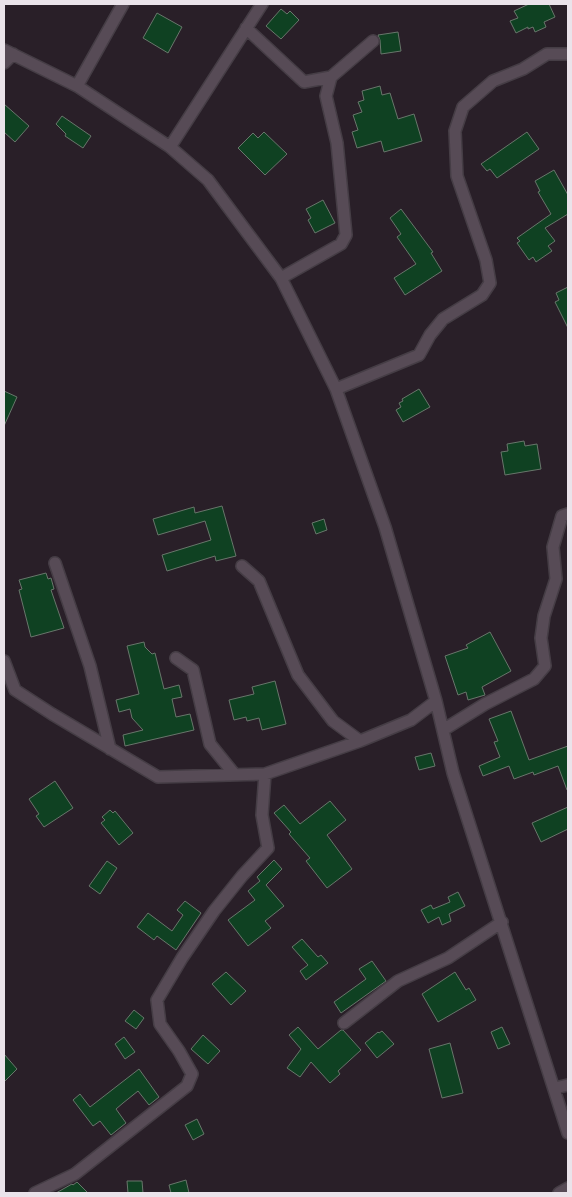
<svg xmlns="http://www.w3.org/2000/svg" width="572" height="1197" viewBox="0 0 572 1197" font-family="'Crimson Pro',serif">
  <rect width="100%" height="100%" fill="#291f28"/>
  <path fill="#0f4122" stroke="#68766b" d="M529 4H549L555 17 544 22 546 27 535 32 533 27 528 29V27L516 33 510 21 518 18 514 11Z
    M281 9 287 14 290 11 299 20 281 39 266 26Z
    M157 13 182 27 168 53 143 38Z
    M398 32 401 51 381 54 380 40 378 35Z
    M380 86 382 95 390 93 398 119 414 114 422 141 384 152 381 141 357 148 352 132 358 130 353 115 362 112 358 102 364 100 362 91Z
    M4 104 29 126 15 142 4 132Z
    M62 116 91 136 83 148 65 136 66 134 56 124Z
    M264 132 287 154 265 175 238 148 253 133 258 138Z
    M527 132 539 149 497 178 490 169 487 171 481 164Z
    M554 170 568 195V214L545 228 555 241 548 246 552 251 536 262 533 257 529 260 517 243 520 241 517 238 551 214 538 192 540 191 535 181Z
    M323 200 335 223 315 233 308 220 311 218 306 209Z
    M401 209 433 252 431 253 442 271 405 295 394 278 416 264 397 237 401 234 390 218Z
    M568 287V328L555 302 559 300 556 293Z
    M419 389 430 407 403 422 396 410 401 407 399 403 403 401 402 399Z
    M4 391 17 397 4 426Z
    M524 441 525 446 537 444 541 469 505 475 501 452 508 451 507 444Z
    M222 506 236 556 216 561 215 556 167 571 162 555 211 540 205 521 158 535 153 519 194 507 195 513Z
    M324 519 327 530 316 534 312 523Z
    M46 573 48 579 51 578 54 589 51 590 64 628 31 637 19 590 22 589 19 580Z
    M490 632 511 671 482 687 485 695 468 700 466 692 458 695 445 656 468 648 466 645Z
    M144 642 145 647 152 654 155 653 164 689 179 685 182 697 172 699 176 717 190 714 194 730 125 746 123 735 143 730 132 718 130 709 119 712 116 700 139 694 127 646Z
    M275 681 286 724 262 730 259 718 247 721 246 717 234 720 229 700 254 694 252 687Z
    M511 711 529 760 568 746V790H567L558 766 534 775 533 772 514 779 509 766 483 776 479 766 500 757 494 742 498 741 489 719Z
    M431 753 435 766 419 770 415 757Z
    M55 781 73 808 44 827 36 816 39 814 29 799Z
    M330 801 346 820 327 835 352 869 327 888 306 861 310 858 289 834 291 832 274 813 284 805 300 824Z
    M568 807V829L541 842 532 823Z
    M110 810 113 813 115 811 133 833 119 845 101 823 105 820 102 817Z
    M274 860 282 869 266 885 284 906 265 921 271 928 248 946 228 920 255 900 248 891 260 881 257 877Z
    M107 861 117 868 100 894 89 886Z
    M458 892 465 906 449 914 451 921 442 925 439 917 428 923 421 910 431 905 433 909 450 902 448 897Z
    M185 901 201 913 176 950 157 936 154 940 137 927 148 913 172 931 183 915 177 910Z
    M302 939 318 957 321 955 328 963 306 980 300 971 308 965 292 947Z
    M372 961 386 981 341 1013 334 1002 366 979 359 969Z
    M226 972 246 991 231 1005 212 984Z
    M455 972 466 990 469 988 476 1000 438 1022 422 994Z
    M134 1010 144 1018 136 1029 125 1021Z
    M298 1027 318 1049 341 1030H343L361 1050 338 1071 340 1074 330 1083 311 1062 300 1077 287 1068 301 1049 289 1035Z
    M502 1027 510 1044 498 1049 491 1032Z
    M382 1031 394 1044 377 1058 365 1043 378 1032 379 1033Z
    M203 1035 220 1051 208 1064 191 1049Z
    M124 1037 135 1052 125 1059 115 1044Z
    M450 1043 463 1093 442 1098 429 1049Z
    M4 1054 17 1069 4 1082Z
    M139 1069 159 1097 149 1105 138 1091 123 1103 116 1109 126 1123 111 1135 100 1121 93 1126 73 1100 80 1094 90 1107Z
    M197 1119 204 1134 193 1140 185 1125Z
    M186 1180 189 1193H171L169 1185Z
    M127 1181H142L143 1193H128Z
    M77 1182 88 1193H56L72 1184 73 1185Z"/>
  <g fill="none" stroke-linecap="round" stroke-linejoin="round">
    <defs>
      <path id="minor" d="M246 28 304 82 331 77
        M4 50 77 86 170 147 208 180 281 278 336 389 385 527 436 701 453 773 568 1133
        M4 63 13 54
        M77 86 123 4
        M170 147 262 4
        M281 278 341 244 346 235 337 143 326 96 331 77 373 41
        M336 389 419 355 430 335 443 319 482 295 490 283 486 260 457 176 455 131 463 107 493 81 523 69 547 54H568
        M55 563 90 666 110 749
        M242 566 259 581 298 675 333 721 360 741
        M176 658 193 670 210 744 235 775
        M4 661 15 690 52 714 158 777 265 774 360 741 411 720 436 701
        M443 730 485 704 534 679 545 666 541 638 544 616 556 579 553 547 562 516 568 514
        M344 1023 398 981 448 958 502 922
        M555 1088 568 1085
        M35 1193 75 1174 187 1086 192 1074 179 1051 160 1024 157 1000 182 958 214 911 242 876 268 848 262 815 265 774
        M559 1193 568 1188"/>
    </defs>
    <use href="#minor" stroke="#453d45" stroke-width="14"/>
    <use href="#minor" stroke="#574b56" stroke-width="11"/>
  </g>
  <rect width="572" height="1197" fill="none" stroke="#eae3ea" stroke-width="10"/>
</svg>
